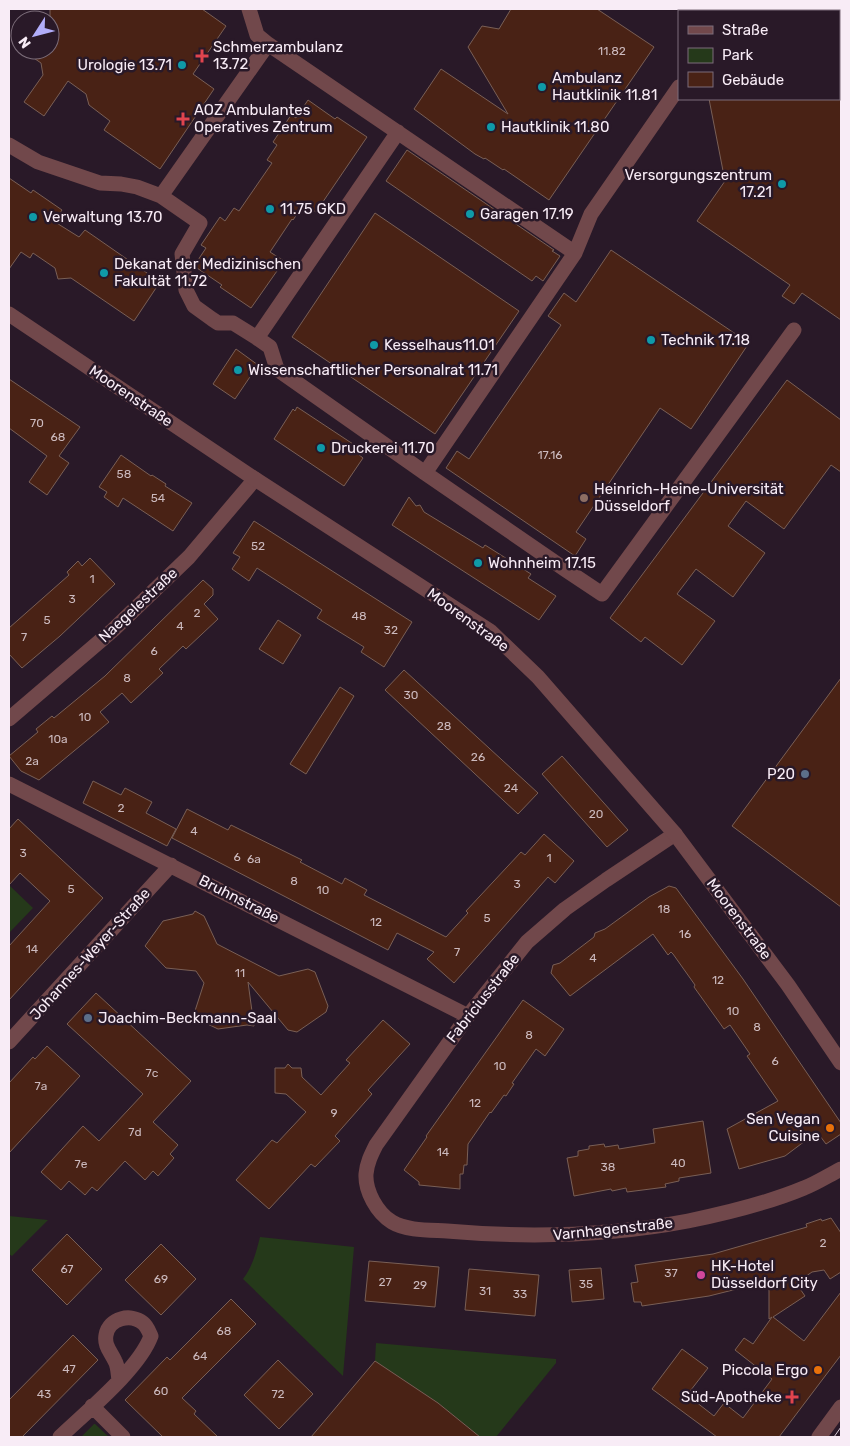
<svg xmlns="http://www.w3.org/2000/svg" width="850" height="1446" viewBox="0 0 850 1446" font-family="Rubik,sans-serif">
  <rect width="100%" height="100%" fill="#291928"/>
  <path fill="#25391a" d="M9 885 33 908 9 933Z
    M9 1216 48 1220 12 1256 9 1254Z
    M260 1237 354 1247 343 1376 243 1279C253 1266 256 1252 260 1237Z
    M376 1343 556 1359V1363L496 1437H480L438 1403 375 1361Z
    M94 1424H95L109 1437H81Z"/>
  <path fill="#492215" stroke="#795f56" d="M50 9H202L226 26 193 74 214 89 160 169 104 130 110 121 89 105 86 94 68 81 44 116 24 102 43 75 41 63 22 50H50Z
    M511 9H597L654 47 549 200 504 169 503 170 485 158 484 159 475 154 414 109 441 69 508 114 468 47 482 26 499 29Z
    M709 99H841V320L802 293 794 304 782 296 790 285 697 221 725 181Z
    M308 100 335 119 337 117 367 137 316 212 304 204 293 220 292 219 270 252 284 261 251 308 220 287 222 285 194 266 206 248 201 245 220 217 225 221 234 208 239 211 272 163 267 160 277 145 273 142 291 115 296 118Z
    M407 150 554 250 552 251 560 256 543 281 536 276 532 281 386 181Z
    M9 178 31 193 33 190 62 210 55 222 79 237 85 230 160 282 134 321 71 278 58 279 55 268 33 253 30 258 21 252 9 269Z
    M375 213 519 311 435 434 292 337Z
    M611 250 749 343 691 429 660 408 576 532 586 539 575 556 446 468 457 451 469 459 561 325 548 316 564 293 576 302Z
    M236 349 258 365 235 399 213 384Z
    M9 379 80 427 59 456 69 463 47 495 29 482 47 456 9 428Z
    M787 380 841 420V472L831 465 784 529 746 501 728 526 765 553 733 597 696 569 677 594 715 621 682 665 645 637 641 642 610 618Z
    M297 407 356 446 353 450 363 458 344 486 274 439 293 409 295 411Z
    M121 455 151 476 152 475 166 484 165 486 192 503 173 531 123 498 118 507 104 497 107 492 99 487Z
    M409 497 416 506 420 505 424 512 483 548 485 545 531 574 528 578 556 596 539 620 392 525Z
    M254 521 412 622 384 667 361 652 364 647 317 618 322 610 257 568 249 581 232 569 240 557 233 553Z
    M90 558 115 584 60 636 22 668 9 654V628L69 575 67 572 78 561 82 566Z
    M203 580 213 589V595L204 604 218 619 186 649 183 646 159 669 163 673 131 703 122 693 100 712 109 722 39 780 21 771 9 756 38 732 36 729 52 716 54 718 105 676Z
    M278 620 301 635 283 664 259 649Z
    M404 670 538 793 518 814 385 690Z
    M841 678V907L732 826Z
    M340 687 354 696 306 774 290 764Z
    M562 756 628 830 607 847 542 774Z
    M93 781 121 795 125 788 152 802 146 813 176 829 167 846 83 803Z
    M187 809 228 830 231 825 302 860 300 862 342 884 345 878 367 890 364 895 446 937 468 913 466 911 521 852 525 855 544 834 574 861 555 883 548 877 454 983 427 959 434 952 397 933 388 950 172 838Z
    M18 819 103 898 9 1000V946L50 901 20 873 9 885V829Z
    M669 886 676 888 743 979 841 1123V1134L826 1144 817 1132 785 1156 739 1169 727 1129 778 1101 747 1056 750 1054 730 1025 724 1029 694 987 695 985 673 954 671 952 668 955 653 934 570 996 551 973 553 965 560 963 594 937 595 933 605 929 649 897Z
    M195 911 204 916 217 944 279 976 308 969 315 972 328 1006 326 1012 297 1032 288 1030 248 982 254 1026 247 1025 218 1029 193 1017 204 983 196 971 166 968 145 946 163 921 193 914Z
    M96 993 191 1081 153 1122 178 1145 170 1154 174 1158 158 1176 153 1171 145 1180 125 1161 97 1191 92 1187 85 1195 69 1181 61 1190 41 1172 83 1126 99 1141 143 1094 67 1024Z
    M523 1000 564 1029 545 1056 536 1049 512 1083 514 1084 506 1096 504 1095 491 1113 490 1112 468 1144 467 1165H464L463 1174H460V1189L419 1185V1182L404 1170 427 1137 426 1136Z
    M383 1020 410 1044 368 1090 372 1094 335 1136 340 1141 315 1167 311 1164 269 1209 236 1180 272 1140 277 1143 306 1112 286 1094 275 1093V1068H285L288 1064 292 1068H301L302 1077 321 1095 350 1063 346 1060Z
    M47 1046 80 1076 9 1153V1083L33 1057 35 1059Z
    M703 1121 711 1173 679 1178V1181L665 1184 666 1187 627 1192 626 1188 612 1191 611 1189 574 1196 567 1158 578 1156V1151L589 1149V1146L604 1144 605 1147 618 1145 619 1149 655 1143 653 1129Z
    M831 1218 841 1233V1272L830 1279 824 1270 812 1272 796 1283 805 1296 773 1317 804 1341 841 1292V1355L779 1437H717L652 1389 682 1349 708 1368 687 1395 714 1416 724 1403 743 1418 772 1379 735 1350 744 1338 753 1344 772 1317 769 1319V1281L709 1296 642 1306 641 1302H634L631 1283 638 1282 635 1265 713 1254 807 1227 806 1224 821 1219 822 1221Z
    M67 1234 102 1269 67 1305 32 1270Z
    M161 1244 196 1279 161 1315 125 1280Z
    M369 1261 439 1267 435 1307 365 1301Z
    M601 1268 604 1299 572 1302 569 1270Z
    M469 1269 539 1275 535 1316 465 1310Z
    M231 1299 256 1324 182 1398 196 1411 194 1414 218 1437H163L125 1400 167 1357 170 1360Z
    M73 1335 98 1360 22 1437H9V1400Z
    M278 1360 313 1394 279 1429 244 1395Z
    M375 1361 438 1403 480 1437H311Z"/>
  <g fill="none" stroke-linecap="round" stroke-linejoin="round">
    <path stroke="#71484b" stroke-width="15" d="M249 9 257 35 268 44 575 253
      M679 87 591 214 575 253 425 473 566 570 602 594 794 330
      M398 132 257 338 270 347 277 369 425 473
      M9 145 38 162 100 183 121 184 137 187 161 196 200 223 182 254 186 290 194 306 212 319 218 323H233L257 338
      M161 196 268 44
      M9 719 113 630 189 557 255 479
      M9 784 468 1016
      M675 834 606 880 565 909 527 942 468 1016 376 1145C371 1155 367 1163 366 1174 365 1191 377 1213 392 1222 407 1231 430 1230 447 1231 527 1238 609 1236 688 1221 727 1213 768 1203 804 1188 817 1183 829 1175 841 1169
      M9 1042 171 865
      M92 1406 123 1437
      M60 1437C86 1412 139 1369 151 1336 149 1332 147 1326 143 1323 131 1313 109 1318 106 1335 104 1346 111 1352 115 1361 118 1366 118 1374 119 1380"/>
    <path stroke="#71484b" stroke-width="15" d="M9 314 255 479 490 631 538 677 675 834 788 985 841 1063
      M819 1437 841 1407"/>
    <path stroke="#d6cad5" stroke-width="1" d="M834 1437 841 1427"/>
  </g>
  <g fill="#e0444e" stroke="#291928" stroke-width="2">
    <path d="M199.5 48.5h5v5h5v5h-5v5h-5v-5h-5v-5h5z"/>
    <path d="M180.5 111.5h5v5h5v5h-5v5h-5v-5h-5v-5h5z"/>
    <path d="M789.5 1389.5h5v5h5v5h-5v5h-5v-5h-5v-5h5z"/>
  </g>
  <g fill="#0f9aa8" stroke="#291928" stroke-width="2">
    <circle cx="182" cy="65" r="5"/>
    <circle cx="542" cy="87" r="5"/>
    <circle cx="491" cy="127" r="5"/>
    <circle cx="782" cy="184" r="5"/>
    <circle cx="270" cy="209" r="5"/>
    <circle cx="470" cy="214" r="5"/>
    <circle cx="33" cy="217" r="5"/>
    <circle cx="104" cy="273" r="5"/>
    <circle cx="651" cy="340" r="5"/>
    <circle cx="374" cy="345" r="5"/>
    <circle cx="238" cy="370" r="5"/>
    <circle cx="321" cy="448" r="5"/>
    <circle cx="478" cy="563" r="5"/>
  </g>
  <circle fill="#8d6e63" stroke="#291928" stroke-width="2" cx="584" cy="498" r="5"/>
  <g fill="#5c6f8a" stroke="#291928" stroke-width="2">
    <circle cx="805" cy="774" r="5"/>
    <circle cx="88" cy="1018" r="5"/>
  </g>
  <g fill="#e8710a" stroke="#291928" stroke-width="2">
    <circle cx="830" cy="1128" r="5"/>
    <circle cx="818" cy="1370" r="5"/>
  </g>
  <circle fill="#d1479c" stroke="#291928" stroke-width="2" cx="701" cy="1275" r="5"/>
  <g text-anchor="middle" stroke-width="5" stroke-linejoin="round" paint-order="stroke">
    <g font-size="12" fill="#ccbabe">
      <text x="612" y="55">11.82</text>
      <text x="37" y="427">70</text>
      <text x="58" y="441">68</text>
      <text x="550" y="459">17.16</text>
      <text x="124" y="478">58</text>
      <text x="158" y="502">54</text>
      <text x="258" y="550">52</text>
      <text x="92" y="583">1</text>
      <text x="72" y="603">3</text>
      <text x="197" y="617">2</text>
      <text x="359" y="620">48</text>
      <text x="47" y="624">5</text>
      <text x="180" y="630">4</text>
      <text x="391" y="634">32</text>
      <text x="24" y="641">7</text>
      <text x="154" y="655">6</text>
      <text x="127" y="682">8</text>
      <text x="411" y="699">30</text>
      <text x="85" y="721">10</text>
      <text x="444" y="730">28</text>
      <text x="58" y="743">10a</text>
      <text x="478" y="761">26</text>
      <text x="32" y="765">2a</text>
      <text x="511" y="792">24</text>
      <text x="121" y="812">2</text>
      <text x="596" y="818">20</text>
      <text x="194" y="835">4</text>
      <text x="23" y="857">3</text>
      <text x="237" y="861">6</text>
      <text x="549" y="862">1</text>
      <text x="254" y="863">6a</text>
      <text x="294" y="885">8</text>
      <text x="517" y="888">3</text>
      <text x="71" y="893">5</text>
      <text x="323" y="894">10</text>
      <text x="664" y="913">18</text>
      <text x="487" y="922">5</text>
      <text x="376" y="926">12</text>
      <text x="685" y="938">16</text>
      <text x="32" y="953">14</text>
      <text x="457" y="956">7</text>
      <text x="593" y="962">4</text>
      <text x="240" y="977">11</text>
      <text x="718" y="984">12</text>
      <text x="733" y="1015">10</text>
      <text x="757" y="1031">8</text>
      <text x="529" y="1039">8</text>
      <text x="775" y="1065">6</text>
      <text x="500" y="1070">10</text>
      <text x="152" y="1077">7c</text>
      <text x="41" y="1090">7a</text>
      <text x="475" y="1107">12</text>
      <text x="334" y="1117">9</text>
      <text x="135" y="1136">7d</text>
      <text x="443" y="1156">14</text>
      <text x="678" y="1167">40</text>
      <text x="81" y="1168">7e</text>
      <text x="608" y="1171">38</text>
      <text x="823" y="1247">2</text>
      <text x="67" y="1273">67</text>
      <text x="671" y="1277">37</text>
      <text x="161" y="1283">69</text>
      <text x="385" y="1286">27</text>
      <text x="586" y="1288">35</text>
      <text x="420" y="1289">29</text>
      <text x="485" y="1295">31</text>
      <text x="520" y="1298">33</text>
      <text x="224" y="1335">68</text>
      <text x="200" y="1360">64</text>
      <text x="69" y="1373">47</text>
      <text x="161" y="1395">60</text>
      <text x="44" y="1398">43</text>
      <text x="278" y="1398">72</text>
    </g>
    <g font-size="15" fill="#f8ecf6" stroke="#291928" text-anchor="start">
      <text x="213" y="52">Schmerzambulanz<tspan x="213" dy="17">13.72</tspan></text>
      <text x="172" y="70" text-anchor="end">Urologie 13.71</text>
      <text x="552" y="83">Ambulanz<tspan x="552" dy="17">Hautklinik 11.81</tspan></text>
      <text x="194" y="115">AOZ Ambulantes<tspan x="194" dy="17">Operatives Zentrum</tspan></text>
      <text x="501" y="132">Hautklinik 11.80</text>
      <text x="772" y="180" text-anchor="end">Versorgungszentrum<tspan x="772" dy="17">17.21</tspan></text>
      <text x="280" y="214">11.75 GKD</text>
      <text x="480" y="219">Garagen 17.19</text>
      <text x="43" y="222">Verwaltung 13.70</text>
      <text x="114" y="269">Dekanat der Medizinischen<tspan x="114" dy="17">Fakultät 11.72</tspan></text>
      <text x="661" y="345">Technik 17.18</text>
      <text x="384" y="350">Kesselhaus11.01</text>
      <text x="248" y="375">Wissenschaftlicher Personalrat 11.71</text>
      <text x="331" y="453">Druckerei 11.70</text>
      <text x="594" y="494">Heinrich-Heine-Universität<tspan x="594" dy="17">Düsseldorf</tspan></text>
      <text x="488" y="568">Wohnheim 17.15</text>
      <text x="795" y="779" text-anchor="end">P20</text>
      <text x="98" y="1023">Joachim-Beckmann-Saal</text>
      <text x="820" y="1124" text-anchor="end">Sen Vegan<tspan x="820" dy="17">Cuisine</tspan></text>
      <text x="711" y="1271">HK-Hotel<tspan x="711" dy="17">Düsseldorf City</tspan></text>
      <text x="808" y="1375" text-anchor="end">Piccola Ergo</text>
      <text x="782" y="1402" text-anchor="end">Süd-Apotheke</text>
    </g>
    <g font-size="15" fill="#f8ecf6" stroke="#291928">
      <text transform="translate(131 396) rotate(34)" y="5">Moorenstraße</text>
      <text transform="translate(138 605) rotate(-43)" y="5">Naegelestraße</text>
      <text transform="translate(468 620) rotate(36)" y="5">Moorenstraße</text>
      <text transform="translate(239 899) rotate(27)" y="5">Bruhnstraße</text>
      <text transform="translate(739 919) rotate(53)" y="5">Moorenstraße</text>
      <text transform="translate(90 954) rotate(-48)" y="5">Johannes-Weyer-Straße</text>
      <text transform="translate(483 998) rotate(-52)" y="5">Fabriciusstraße</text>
      <text transform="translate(613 1229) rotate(-6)" y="5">Varnhagenstraße</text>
    </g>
  </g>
  <rect width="850" height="1446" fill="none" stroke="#f8ecf6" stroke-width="20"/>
  <rect x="678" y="10" width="162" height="90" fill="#291928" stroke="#7c6d7a"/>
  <rect x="688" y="26" width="25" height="8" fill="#71484b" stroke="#7c6d7a"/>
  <text x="722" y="35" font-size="15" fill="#f8ecf6">Straße</text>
  <rect x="688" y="48" width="25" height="15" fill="#25391a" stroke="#7c6d7a"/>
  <text x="722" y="60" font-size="15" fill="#f8ecf6">Park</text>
  <rect x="688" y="72" width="25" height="15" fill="#492215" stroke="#7c6d7a"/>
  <text x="722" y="85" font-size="15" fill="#f8ecf6">Gebäude</text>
  <g transform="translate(35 35) rotate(234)"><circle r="24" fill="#291928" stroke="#7c6d7a"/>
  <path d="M0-4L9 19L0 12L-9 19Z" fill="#b1adfa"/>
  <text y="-8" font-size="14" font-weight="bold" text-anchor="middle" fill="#f8ecf6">N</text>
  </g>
</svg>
